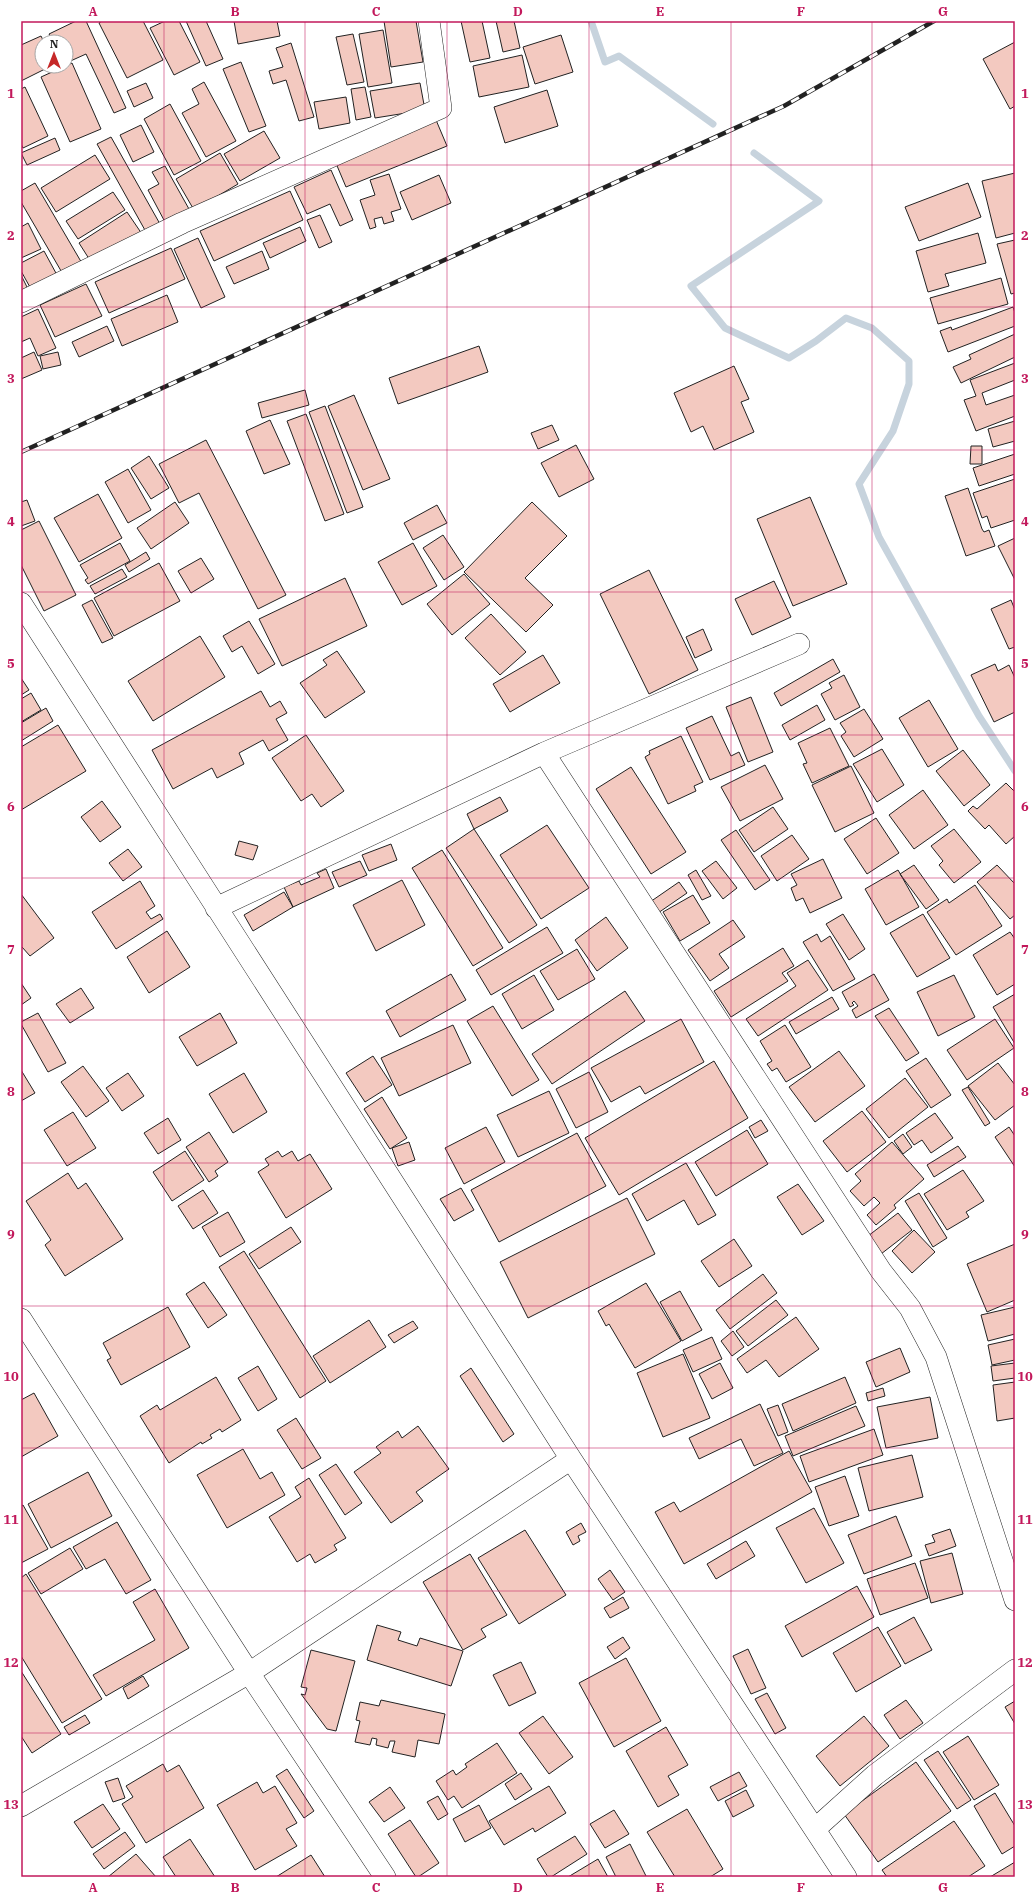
<svg xmlns="http://www.w3.org/2000/svg" width="1036" height="1898" viewBox="0 0 1036 1898" font-family="'IBM Plex Serif',serif">
  <rect width="100%" height="100%" fill="#fff"/>
  <g fill="none" stroke-linecap="round" stroke-linejoin="round">
    <path stroke="#c7d3dd" stroke-width="7" d="M591 21 605 62 619 56 713 124
      M754 153 819 201 691 286 725 328 789 358 816 341 846 318 872 328 909 361V384L893 431 859 484 879 537 979 716 1015 771"/>
  </g>
  <path fill="#f3c9c0" stroke="#222" d="M76 21H86L126 108 114 113 86 54 66 63V42H53L49 34Z
    M102 21H143L163 60 127 78 99 23Z
    M165 21H179L200 62 174 75 150 28Z
    M186 21H206L223 59 206 66Z
    M234 21H277L280 36 238 44Z
    M384 21H416L423 62 391 67Z
    M461 21H482L490 58 470 62Z
    M496 21H514L520 48 503 52Z
    M383 30 392 83 368 87 359 34Z
    M353 34 364 82 347 85 336 37Z
    M561 35 573 72 535 84 523 47Z
    M41 36 44 42H42V66H51L21 81V45Z
    M1015 42V106L1010 109 983 59Z
    M291 43 314 117 299 121 286 80 273 84 269 71 283 67 276 48Z
    M522 55 529 87 479 97 473 66Z
    M241 62 266 126 249 132 223 69Z
    M72 63 101 129 70 142 41 77Z
    M204 82 236 141 206 157 182 113 199 104 192 89Z
    M146 83 153 98 134 107 127 91Z
    M420 83 425 110 375 118 370 91Z
    M25 87 48 136 23 148 21 144V89Z
    M365 87 371 117 356 120 351 89Z
    M547 90 558 126 505 143 494 107Z
    M346 97 350 123 319 129 314 102Z
    M170 104 201 161 174 175 144 119Z
    M436 120 447 146 346 187 335 161Z
    M141 125 154 152 133 162 120 135Z
    M264 131 280 158 240 181 224 154Z
    M111 137 160 224 146 232 97 144Z
    M55 138 60 150 27 165 21 153Z
    M220 153 238 184 194 210 176 179Z
    M95 155 110 179 56 212 41 188Z
    M165 166 189 209 165 222 148 190 159 184 152 172Z
    M331 170 353 220 340 226 330 204 307 214 294 187Z
    M1015 173V233L996 238 982 181Z
    M389 174 401 209 391 212 394 221 384 224 382 217 374 219 376 227 370 229 360 200 375 195 370 180Z
    M439 175 451 203 412 220 400 192Z
    M35 183 83 265 64 276 21 202V191Z
    M968 183 981 217 919 241 905 207Z
    M290 191 303 220 214 261 200 231Z
    M113 192 125 210 78 239 66 221Z
    M127 212 142 234 93 265 79 243Z
    M320 215 332 242 319 248 307 220Z
    M28 223 41 249 21 258V227Z
    M300 227 306 241 270 258 263 243Z
    M978 233 986 263 945 274 949 286 928 292 916 251Z
    M198 238 225 297 201 308 174 249Z
    M1015 240V293L1011 294 997 244Z
    M171 248 185 279 109 313 95 282Z
    M44 251 57 275 31 289 21 271V263Z
    M262 251 269 269 234 284 226 267Z
    M21 275 28 289 21 293Z
    M1001 278 1008 304 938 324 930 298Z
    M86 284 102 316 55 337 40 305Z
    M167 295 178 322 122 346 111 319Z
    M1013 307 1015 313V326L948 352 940 331 951 327 952 330Z
    M38 309 56 348 38 356 30 338 21 342V317Z
    M107 326 114 341 79 357 72 342Z
    M1015 334V357L961 383 953 367 971 359 969 355Z
    M479 346 488 372 398 404 389 378Z
    M34 352 42 370 21 379V358Z
    M58 352 61 365 43 369 40 356Z
    M1015 363V380L982 393 986 405 1015 395V416L976 431 964 400 976 396 970 380Z
    M734 366 749 399 741 402 754 432 714 450 703 426 691 432 674 393Z
    M305 390 309 405 262 418 258 403Z
    M354 395 390 479 363 490 328 406Z
    M325 406 363 507 347 513 309 412Z
    M306 414 344 514 325 521 287 421Z
    M270 420 290 464 264 474 246 431Z
    M1015 421V441L993 447 988 429Z
    M552 425 559 440 538 449 531 433Z
    M206 440 286 595 258 609 199 493 179 503 159 464Z
    M576 445 594 479 559 497 541 463Z
    M971 446H982V464H970Z
    M1015 454V474L979 486 973 468Z
    M149 456 169 488 151 499 131 468Z
    M128 469 151 510 128 523 105 482Z
    M1015 479V520L991 528 987 516 982 518 973 493Z
    M968 488 982 529 984 532 989 530 995 546 966 556 945 496Z
    M98 494 122 538 79 562 54 518Z
    M810 497 847 584 793 606 757 519Z
    M27 500 35 521 21 526V502Z
    M175 502 189 523 151 549 137 528Z
    M532 502 567 536 525 578 553 605 526 632 464 572Z
    M437 505 447 523 413 540 404 523Z
    M39 521 76 595 44 611 21 565V530Z
    M443 535 464 567 444 580 423 548Z
    M1015 538V580L998 546Z
    M120 543 130 561 88 584 85 580 88 578 80 565Z
    M413 543 437 586 402 605 378 562Z
    M146 552 150 559 129 572 125 565Z
    M201 558 214 579 191 593 178 571Z
    M159 563 180 601 114 636 94 598Z
    M122 569 127 577 95 594 90 586Z
    M649 570 698 670 649 694 600 594Z
    M464 574 490 604 452 635 427 604Z
    M345 578 367 626 282 666 259 619Z
    M774 581 791 617 752 635 735 599Z
    M92 600 113 638 102 643 82 605Z
    M1011 600 1015 610V647L1009 649 991 609Z
    M491 614 526 652 500 675 465 638Z
    M249 621 275 664 258 674 242 646 232 652 223 636Z
    M703 629 712 650 695 658 686 637Z
    M200 636 225 677 153 721 128 681Z
    M337 651 365 692 325 718 300 683 327 665 323 660Z
    M543 655 560 683 510 712 493 684Z
    M833 659 840 672 781 706 774 693Z
    M995 664 998 671 1009 665 1015 678V712L994 722 971 675Z
    M844 675 860 707 835 720 821 694 832 688 829 683Z
    M21 678 29 690 21 695Z
    M261 691 270 707 280 701 287 713 276 719 288 740 269 751 263 740 239 753 244 764 217 778 212 768 173 789 152 750Z
    M31 693 41 710 21 722V699Z
    M751 697 773 752 748 762 726 707Z
    M929 700 958 749 928 767 899 718Z
    M817 705 825 720 790 740 782 725Z
    M46 708 53 721 21 741V723Z
    M864 709 883 739 854 757 841 736 846 732 840 723Z
    M712 716 731 756 739 752 745 765 710 780 686 728Z
    M58 725 86 771 21 810V747Z
    M830 728 849 766 812 783 803 764 807 763 798 743Z
    M306 735 344 791 321 807 312 794 301 801 272 758Z
    M681 736 703 782 694 786 696 791 668 804 645 757 650 754 649 751Z
    M882 749 904 785 877 802 853 764Z
    M963 750 990 785 964 806 936 771Z
    M765 765 783 799 740 821 721 787Z
    M851 766 874 813 835 832 812 785Z
    M631 767 686 852 651 874 596 789Z
    M1006 783 1015 792V836L1006 844 989 825 985 829 968 811 973 806 977 809Z
    M923 790 948 825 914 849 889 815Z
    M500 797 508 811 474 829 467 814Z
    M102 801 121 827 100 842 81 817Z
    M773 807 788 829 754 852 739 830Z
    M876 818 899 853 867 874 844 839Z
    M547 825 589 888 541 919 500 855Z
    M474 829 537 925 509 943 446 848Z
    M954 829 981 862 954 883 939 865 943 861 931 846Z
    M736 830 770 880 755 890 721 840Z
    M792 835 809 859 777 881 761 856Z
    M239 841 258 846 253 860 235 855Z
    M391 844 397 860 369 871 362 855Z
    M128 849 142 867 123 881 109 863Z
    M442 850 503 948 473 966 412 868Z
    M823 859 842 898 810 913 803 898 796 901 791 888 797 885 791 874Z
    M360 861 367 875 339 887 332 872Z
    M716 861 737 888 723 899 702 871Z
    M914 865 939 900 926 909 900 874Z
    M997 865 1015 884V915L1010 919 977 882Z
    M326 869 334 888 293 907 284 887 299 881 301 885 320 877 317 873Z
    M696 870 711 896 702 900 688 875Z
    M898 870 919 907 886 925 865 889Z
    M402 880 425 925 376 951 353 905Z
    M140 881 155 906 146 912 151 919 160 914 163 919 116 949 92 912Z
    M679 882 687 893 658 913 650 902Z
    M975 885 1002 926 956 955 927 912 947 899 949 903Z
    M284 892 293 907 253 931 244 915Z
    M21 894 54 938 30 956 22 947 21 948Z
    M693 895 710 923 680 941 663 912Z
    M843 914 865 949 849 960 826 924Z
    M923 914 950 958 917 977 890 933Z
    M606 917 628 948 597 971 575 940Z
    M733 920 745 937 719 954 729 968 710 981 688 950Z
    M547 927 563 953 491 995 476 970Z
    M167 931 190 967 149 993 127 957Z
    M1010 932 1015 939V984L997 995 973 955Z
    M817 934 821 942 830 936 855 979 833 991 803 942Z
    M783 948 794 966 782 973 788 981 731 1017 714 991Z
    M577 949 595 979 558 1000 540 971Z
    M808 960 828 990 758 1036 746 1019 796 986 787 973Z
    M451 974 466 1000 400 1037 386 1011Z
    M874 974 889 1000 856 1018 852 1010 858 1006 854 1001 852 1003 854 1005 850 1007 842 992Z
    M534 975 554 1010 522 1029 502 994Z
    M954 975 975 1017 938 1036 917 992Z
    M21 983 31 998 21 1005Z
    M81 988 94 1008 70 1023 56 1004Z
    M625 991 645 1021 552 1084 532 1054Z
    M1015 994V1044L993 1007Z
    M832 997 839 1009 796 1034 789 1022Z
    M493 1006 539 1080 512 1096 467 1021Z
    M889 1008 919 1053 906 1061 875 1016Z
    M38 1013 66 1063 48 1072 21 1024V1022Z
    M220 1013 237 1043 197 1066 179 1037Z
    M681 1019 704 1062 645 1094 640 1086 611 1102 591 1068Z
    M995 1019 1014 1048 967 1080 947 1050Z
    M453 1025 471 1063 399 1096 381 1058Z
    M785 1025 811 1067 786 1082 777 1068 772 1071 767 1064 772 1061 760 1041Z
    M839 1051 865 1086 815 1122 789 1087Z
    M373 1056 392 1085 365 1102 346 1073Z
    M926 1058 951 1095 931 1108 906 1071Z
    M714 1061 748 1118 619 1195 585 1138Z
    M998 1063 1015 1085V1105L995 1120 968 1086Z
    M83 1066 109 1101 86 1117 61 1082Z
    M21 1070 35 1093 21 1101Z
    M589 1072 608 1112 576 1128 556 1089Z
    M128 1073 144 1096 122 1111 106 1088Z
    M244 1073 267 1112 233 1133 209 1094Z
    M905 1078 928 1107 889 1138 866 1109Z
    M968 1087 990 1123 985 1126 962 1090Z
    M549 1091 569 1133 518 1157 497 1115Z
    M382 1097 407 1138 390 1149 364 1109Z
    M862 1111 886 1142 847 1172 823 1141Z
    M73 1112 96 1148 67 1166 44 1130Z
    M935 1113 953 1138 931 1153 922 1140 914 1145 906 1133Z
    M168 1118 181 1140 158 1154 144 1133Z
    M761 1120 768 1131 755 1138 749 1127Z
    M486 1127 505 1162 464 1184 445 1148Z
    M1009 1127 1015 1136V1167L995 1137Z
    M747 1130 768 1164 716 1196 695 1162Z
    M209 1132 228 1162 215 1171 218 1176 209 1182 186 1147Z
    M577 1133 606 1186 499 1242 471 1190Z
    M903 1134 912 1147 903 1154 894 1141Z
    M409 1142 415 1160 398 1166 392 1148Z
    M892 1142 924 1179 894 1205 896 1208 876 1225 867 1215 880 1203 874 1197 864 1206 850 1191 861 1181 855 1174Z
    M958 1146 966 1157 934 1177 927 1165Z
    M185 1151 204 1180 172 1201 153 1172Z
    M278 1151 282 1157 292 1151 298 1161 310 1154 332 1189 286 1218 258 1172 269 1165 265 1159Z
    M686 1163 716 1215 698 1225 684 1200 647 1221 632 1194Z
    M963 1170 984 1201 966 1212 969 1217 947 1230 924 1194Z
    M68 1173 78 1189 86 1183 123 1239 65 1276 45 1245 51 1240 26 1201Z
    M798 1184 824 1221 802 1235 777 1197Z
    M461 1188 474 1210 454 1221 440 1199Z
    M203 1190 218 1213 193 1229 178 1206Z
    M919 1193 947 1238 933 1247 905 1201Z
    M627 1198 655 1254 528 1318 500 1262Z
    M228 1212 245 1242 220 1257 202 1227Z
    M898 1213 912 1230 881 1254 868 1236Z
    M291 1227 301 1242 259 1269 249 1254Z
    M914 1230 935 1252 912 1273 892 1251Z
    M734 1239 752 1266 719 1287 701 1261Z
    M1015 1244V1300L987 1312 967 1264Z
    M244 1251 326 1381 300 1398 219 1267Z
    M763 1274 777 1293 730 1329 716 1310Z
    M204 1282 227 1315 208 1328 186 1294Z
    M646 1283 681 1341 635 1368 609 1324 606 1326 598 1311Z
    M680 1291 702 1330 682 1341 660 1302Z
    M776 1300 788 1315 748 1346 736 1331Z
    M168 1307 190 1347 121 1385 107 1360 111 1358 103 1343Z
    M1015 1307V1334L988 1341 981 1315Z
    M796 1317 819 1349 779 1377 766 1360 747 1373 737 1359Z
    M369 1320 386 1347 330 1383 313 1356Z
    M413 1321 418 1328 394 1343 388 1335Z
    M733 1331 744 1347 732 1356 721 1341Z
    M712 1337 722 1359 693 1372 683 1350Z
    M1015 1339V1360L992 1365 988 1345Z
    M900 1348 910 1372 876 1387 866 1362Z
    M683 1354 710 1418 663 1437 637 1373Z
    M720 1363 733 1388 712 1399 699 1374Z
    M1015 1363V1378L993 1381 991 1366Z
    M258 1366 277 1399 258 1411 238 1378Z
    M471 1368 514 1434 503 1442 460 1376Z
    M216 1377 241 1420 222 1432 220 1429 210 1435 212 1438 202 1444 201 1442 169 1463 140 1416 157 1405 160 1410Z
    M845 1377 856 1403 793 1431 782 1404Z
    M1015 1382V1418L997 1421 993 1385Z
    M883 1388 885 1396 868 1401 866 1393Z
    M34 1393 58 1436 21 1457V1400Z
    M930 1397 938 1438 886 1448 877 1407Z
    M760 1404 783 1453 754 1466 741 1439 699 1459 689 1438Z
    M778 1405 788 1432 778 1436 767 1409Z
    M856 1406 865 1426 793 1456 785 1436Z
    M296 1418 321 1458 302 1469 277 1430Z
    M418 1426 449 1469 416 1492 423 1501 391 1523 354 1472 381 1453 376 1447 398 1431 402 1438Z
    M874 1429 883 1455 809 1482 800 1456Z
    M243 1449 260 1479 272 1472 285 1495 227 1528 197 1475Z
    M789 1451 812 1492 684 1564 655 1512 674 1502 680 1512Z
    M912 1455 923 1497 869 1511 858 1468Z
    M336 1464 362 1503 345 1515 319 1475Z
    M88 1472 112 1516 51 1548 28 1504Z
    M845 1476 859 1516 829 1526 815 1487Z
    M309 1478 346 1538 334 1545 337 1550 315 1563 310 1554 297 1562 269 1517 301 1497 295 1487Z
    M23 1505 48 1549 21 1563V1506Z
    M814 1508 844 1563 806 1583 776 1528Z
    M896 1516 912 1556 864 1574 848 1535Z
    M117 1522 151 1580 126 1594 105 1559 86 1569 73 1547Z
    M581 1523 586 1532 578 1536 580 1541 573 1545 566 1532Z
    M950 1529 956 1546 929 1556 925 1545 935 1542 932 1535Z
    M525 1530 566 1595 519 1624 478 1558Z
    M746 1541 755 1556 716 1579 707 1564Z
    M70 1548 83 1569 41 1594 28 1573Z
    M952 1553 963 1594 931 1603 920 1561Z
    M470 1554 507 1615 481 1629 486 1637 463 1650 423 1582Z
    M915 1563 928 1598 880 1615 867 1579Z
    M610 1570 625 1592 613 1600 598 1579Z
    M26 1574 102 1699 62 1723 21 1656V1578Z
    M857 1586 874 1617 802 1657 785 1626Z
    M155 1589 189 1648 106 1696 93 1675 155 1640 133 1602Z
    M623 1597 629 1608 610 1618 604 1608Z
    M914 1617 932 1650 905 1664 887 1632Z
    M377 1625 401 1632 398 1640 417 1646 420 1638 463 1651 451 1686 367 1660Z
    M878 1627 901 1666 856 1692 833 1653Z
    M623 1637 630 1648 615 1659 607 1647Z
    M748 1649 766 1688 751 1694 733 1656Z
    M311 1650 355 1661 336 1731 327 1729 301 1694 305 1695 307 1688 301 1687Z
    M626 1658 661 1721 614 1747 579 1683Z
    M521 1662 536 1693 509 1706 493 1675Z
    M21 1671 61 1734 32 1753 21 1736Z
    M143 1676 149 1686 128 1699 123 1688Z
    M767 1693 786 1728 775 1734 755 1699Z
    M381 1700 445 1714 439 1744 418 1740 415 1757 392 1752 395 1741H390L388 1748 376 1745 377 1739 372 1738 370 1745 355 1742 360 1721 356 1720 360 1702 379 1706Z
    M906 1700 923 1723 900 1739 884 1715Z
    M1015 1701V1724L1005 1707Z
    M85 1715 90 1723 69 1735 64 1727Z
    M543 1716 573 1757 549 1774 519 1733Z
    M864 1716 889 1746 840 1786 816 1756Z
    M666 1727 688 1765 668 1776 679 1795 658 1807 626 1751Z
    M968 1736 999 1785 974 1800 943 1752Z
    M497 1743 517 1773 462 1808 454 1796 448 1800 436 1781 453 1770 456 1775 467 1767 465 1764Z
    M938 1751 971 1800 957 1809 924 1760Z
    M916 1762 951 1811 878 1862 844 1814Z
    M163 1764 167 1772 179 1765 204 1808 146 1843 122 1804 133 1797 126 1786Z
    M287 1769 314 1811 304 1818 276 1776Z
    M739 1772 747 1786 718 1801 710 1787Z
    M521 1773 532 1789 515 1800 505 1784Z
    M118 1778 125 1798 113 1802 105 1782Z
    M257 1782 263 1793 275 1786 297 1823 286 1829 297 1846 255 1870 217 1805Z
    M549 1786 566 1813 535 1832 533 1828 504 1845 489 1821Z
    M390 1787 405 1808 384 1822 369 1802Z
    M746 1790 754 1806 733 1817 725 1801Z
    M995 1793 1015 1826V1846L1002 1854 974 1806Z
    M438 1796 448 1814 438 1820 427 1802Z
    M103 1804 120 1829 92 1848 74 1822Z
    M479 1805 491 1828 465 1842 453 1819Z
    M687 1809 723 1869 710 1877H675L647 1832Z
    M614 1810 629 1834 605 1848 590 1824Z
    M410 1820 439 1863 418 1877H416L388 1834Z
    M954 1821 985 1866 968 1877H887L882 1870Z
    M125 1832 135 1846 104 1869 93 1854Z
    M575 1836 587 1854 551 1877H548L537 1859Z
    M190 1839 215 1877H176L163 1857Z
    M630 1844 646 1876 644 1877H616L606 1857Z
    M136 1854 156 1877H108Z
    M311 1855 325 1877H276Z
    M598 1859 608 1877H568Z
    M1015 1862V1877H990Z"/>
  <g fill="none" stroke-linecap="round" stroke-linejoin="round">
    <defs>
      <path id="minor" d="M21 302 182 223 441 108 429 21
        M21 603 571 1459 846 1877
        M544 753 881 1271 910 1308 936 1357 1015 1600
        M216 908 544 753 799 644
        M21 1319 249 1673 385 1877
        M21 1806 249 1673 571 1459
        M815 1829 875 1775 1015 1670"/>
    </defs>
    <use href="#minor" stroke="#222" stroke-width="22"/>
    <use href="#minor" stroke="#fff" stroke-width="21"/>
    <defs>
      <path id="rail" d="M21 452 784 106 934 21"/>
    </defs>
    <use href="#rail" stroke="#222" stroke-width="4.5"/>
    <use href="#rail" stroke="#fff" stroke-width="3" stroke-dasharray="9" stroke-linecap="butt"/>
  </g>
  <path fill="none" stroke="#c2185b" stroke-width="1" stroke-opacity="0.55" d="M164 21V1877M305 21V1877M447 21V1877M589 21V1877M731 21V1877M872 21V1877M21 165H1015M21 307H1015M21 450H1015M21 592H1015M21 735H1015M21 878H1015M21 1020H1015M21 1163H1015M21 1306H1015M21 1448H1015M21 1591H1015M21 1733H1015"/>
  <rect width="1036" height="1898" fill="none" stroke="#ffffff" stroke-width="44"/>
  <g transform="translate(54 54)"><circle r="19" fill="#ffffff" stroke="#a7a7a7"/>
  <path d="M0-3L7 15L0 10L-7 15Z" fill="#c62828"/>
  <text y="-6" font-size="11" font-weight="bold" text-anchor="middle" fill="#222222">N</text>
  </g>
  <rect x="22" y="22" width="992" height="1854" fill="none" stroke="#c2185b" stroke-width="1.5"/>
  <g font-size="13" text-anchor="middle" font-weight="bold" fill="#c2185b">
    <text x="93" y="16">A</text>
    <text x="235" y="16">B</text>
    <text x="376" y="16">C</text>
    <text x="518" y="16">D</text>
    <text x="660" y="16">E</text>
    <text x="801" y="16">F</text>
    <text x="943" y="16">G</text>
    <text x="11" y="98">1</text>
    <text x="1025" y="98">1</text>
    <text x="11" y="240">2</text>
    <text x="1025" y="240">2</text>
    <text x="11" y="383">3</text>
    <text x="1025" y="383">3</text>
    <text x="11" y="526">4</text>
    <text x="1025" y="526">4</text>
    <text x="11" y="668">5</text>
    <text x="1025" y="668">5</text>
    <text x="11" y="811">6</text>
    <text x="1025" y="811">6</text>
    <text x="11" y="954">7</text>
    <text x="1025" y="954">7</text>
    <text x="11" y="1096">8</text>
    <text x="1025" y="1096">8</text>
    <text x="11" y="1239">9</text>
    <text x="1025" y="1239">9</text>
    <text x="11" y="1381">10</text>
    <text x="1025" y="1381">10</text>
    <text x="11" y="1524">11</text>
    <text x="1025" y="1524">11</text>
    <text x="11" y="1667">12</text>
    <text x="1025" y="1667">12</text>
    <text x="11" y="1809">13</text>
    <text x="1025" y="1809">13</text>
    <text x="93" y="1892">A</text>
    <text x="235" y="1892">B</text>
    <text x="376" y="1892">C</text>
    <text x="518" y="1892">D</text>
    <text x="660" y="1892">E</text>
    <text x="801" y="1892">F</text>
    <text x="943" y="1892">G</text>
  </g>
</svg>
